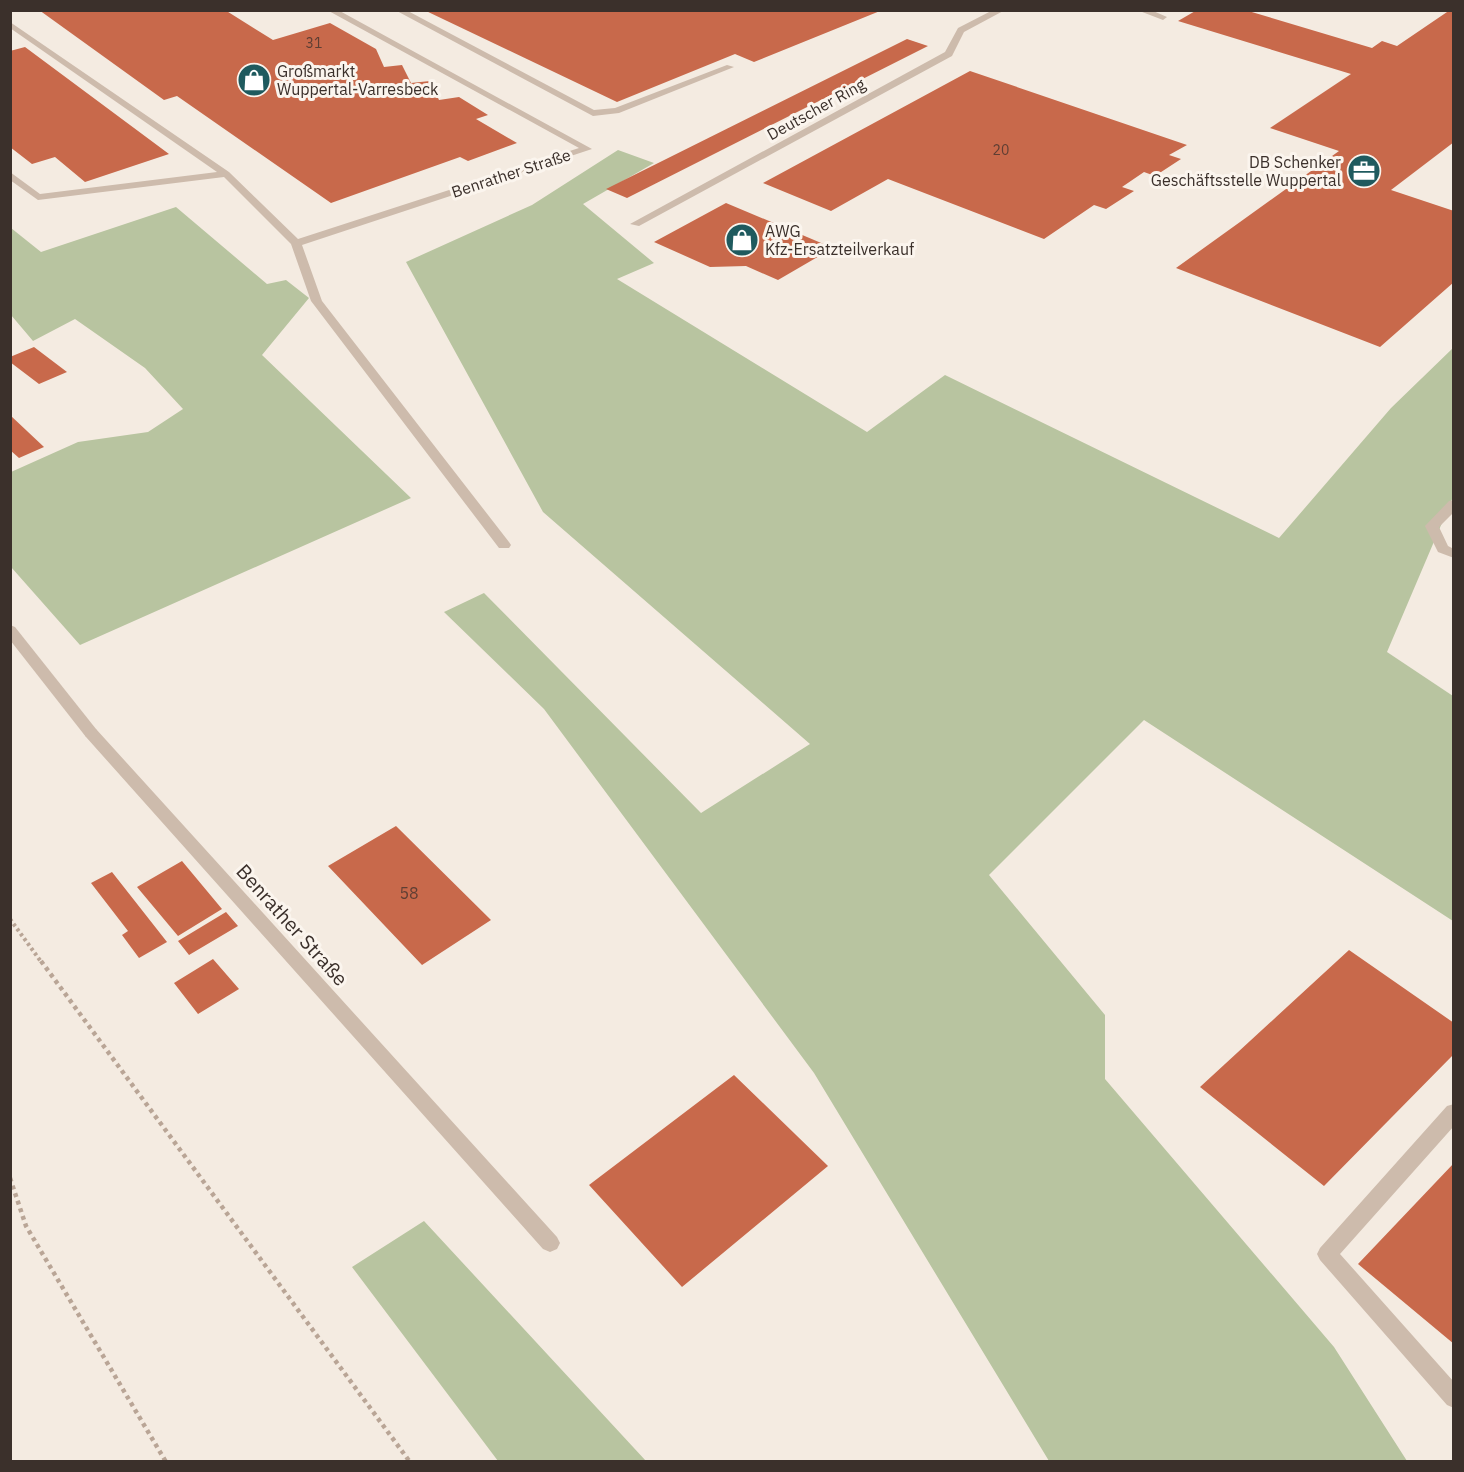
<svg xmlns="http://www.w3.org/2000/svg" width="1464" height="1472" viewBox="0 0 1464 1472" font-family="'IBM Plex Sans',sans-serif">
  <rect width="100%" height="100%" fill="#f4ebe1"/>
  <path fill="#b8c4a0" d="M618 150 654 163 583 204 654 263 617 279 867 432 945 375 1279 538 1391 408 1453 348V497L1387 652 1453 696V921L1144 720 989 875 1105 1015V1079L1334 1347 1407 1461H1049L814 1073 544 709 444 612 484 593 701 813 810 744 543 512 406 262 532 205Z
    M176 207 267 284 286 280 309 298 262 355 411 498 80 645 11 567V472L78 442 148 432 183 409 145 368 75 319 33 341 11 315V228L41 252Z
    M424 1221 646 1461H498L352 1267Z"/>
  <path fill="#c8694b" d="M39 10H225L273 40 330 23 376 49 384 67 402 65 411 83 430 81 439 100 459 97 488 115 476 119 517 143 468 161 460 157 331 203 177 96 164 100Z
    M424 10H880V11L754 62 735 54 617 102Z
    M1197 10H1245L1372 48 1382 41 1397 46 1450 10H1454V142L1391 190 1454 211V282L1380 347 1176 268 1339 151 1270 128 1351 74 1178 21Z
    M907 39 928 46 627 198 606 189Z
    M25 47 169 154 85 182 55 157 32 164 10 147V51Z
    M970 71 1187 145 1169 155 1181 159 1155 176 1144 172 1122 187 1134 191 1106 209 1094 205 1044 239 888 179 831 211 763 183Z
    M726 203 781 226 833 248 778 280 746 266 710 267 654 242Z
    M34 347 67 372 39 384 10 362V357Z
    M10 415 44 447 19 458 10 450Z
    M396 826 491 920 422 965 328 866Z
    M182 861 222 909 178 936 137 887Z
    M112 872 167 942 139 958 122 935 128 931 91 883Z
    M226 912 238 926 189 955 178 941Z
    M1349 950 1454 1023V1054L1324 1186 1200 1087Z
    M213 959 239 989 198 1014 174 983Z
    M734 1075 828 1166 682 1287 589 1185Z
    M1454 1163V1344L1358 1264Z"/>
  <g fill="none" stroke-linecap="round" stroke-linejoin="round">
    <path stroke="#b9a596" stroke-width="4" stroke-dasharray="3 3" stroke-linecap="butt" d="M10 919 42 963"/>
    <path stroke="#b9a596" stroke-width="4.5" stroke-dasharray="4 4" stroke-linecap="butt" d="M41 961 410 1462
      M10 1178 26 1226 166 1462"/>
    <path fill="#cdbbac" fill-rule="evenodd" d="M327 10H338L592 149 302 245 322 301 509 542 511 545 509 548H499L311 301 291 244 224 177 38 200 10 180V172L40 194 217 172 10 28V22L229 172 298 239 579 148Z
      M395 10H406L594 110 615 108 727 65 734 67 619 113 593 116Z
      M993 10H1005L964 32 952 56 639 226 630 224 945 52 958 28Z
      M1137 10H1151L1167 17 1163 20Z
      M1454 500V512L1439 527 1448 546 1454 549V558L1438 552 1425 526 1449 501Z
      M91 728 96 729 557 1237 560 1243 557 1249 550 1252 543 1249 86 737 84 733Z
      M1454 1104V1126L1340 1254 1454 1382V1408L1447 1405 1320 1260 1317 1254 1320 1248 1447 1106Z"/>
    <path fill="#cdbbac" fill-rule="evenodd" d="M10 625 15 627 96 729 98 733 96 737H86L10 640Z"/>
  </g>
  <defs>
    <symbol id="shop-disc" viewBox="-11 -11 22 22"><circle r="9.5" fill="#1f5a5e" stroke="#fbf5ee"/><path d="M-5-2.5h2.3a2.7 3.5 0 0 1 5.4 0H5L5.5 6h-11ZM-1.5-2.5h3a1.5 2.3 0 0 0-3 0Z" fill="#fff"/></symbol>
    <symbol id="office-disc" viewBox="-11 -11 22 22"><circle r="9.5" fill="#1f5a5e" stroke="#fbf5ee"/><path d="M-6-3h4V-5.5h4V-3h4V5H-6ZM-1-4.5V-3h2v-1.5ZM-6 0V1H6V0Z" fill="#fff"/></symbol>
  </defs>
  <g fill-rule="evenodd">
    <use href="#shop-disc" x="235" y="61" width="38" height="38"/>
    <use href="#office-disc" x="1345" y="152" width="38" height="38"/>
    <use href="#shop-disc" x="723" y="221" width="38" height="38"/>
  </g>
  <g text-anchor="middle" stroke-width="6" stroke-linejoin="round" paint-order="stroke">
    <g font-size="14" fill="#5e3e33">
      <text x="314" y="48">31</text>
      <text x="1001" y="155">20</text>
    </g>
    <g font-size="16" fill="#3b302b" stroke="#fbf5ee" text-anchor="start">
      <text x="277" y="77">Großmarkt<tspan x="277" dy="18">Wuppertal-Varresbeck</tspan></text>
      <text x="1341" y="168" text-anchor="end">DB Schenker<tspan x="1341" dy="18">Geschäftsstelle Wuppertal</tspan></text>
      <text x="765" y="237">AWG<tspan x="765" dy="18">Kfz-Ersatzteilverkauf</tspan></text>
    </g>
    <g font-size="16" fill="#3b302b" stroke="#fbf5ee">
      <text transform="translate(816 109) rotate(-29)" y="6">Deutscher Ring</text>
      <text transform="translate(511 173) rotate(-18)" y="6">Benrather Straße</text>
    </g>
    <g font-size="16" fill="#5e3e33">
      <text x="409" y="899">58</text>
    </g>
    <g font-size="20" fill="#3b302b" stroke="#fbf5ee">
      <text transform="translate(292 925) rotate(48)" y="7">Benrather Straße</text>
    </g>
  </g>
  <rect width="1464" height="1472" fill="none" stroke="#3b302b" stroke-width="24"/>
</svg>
